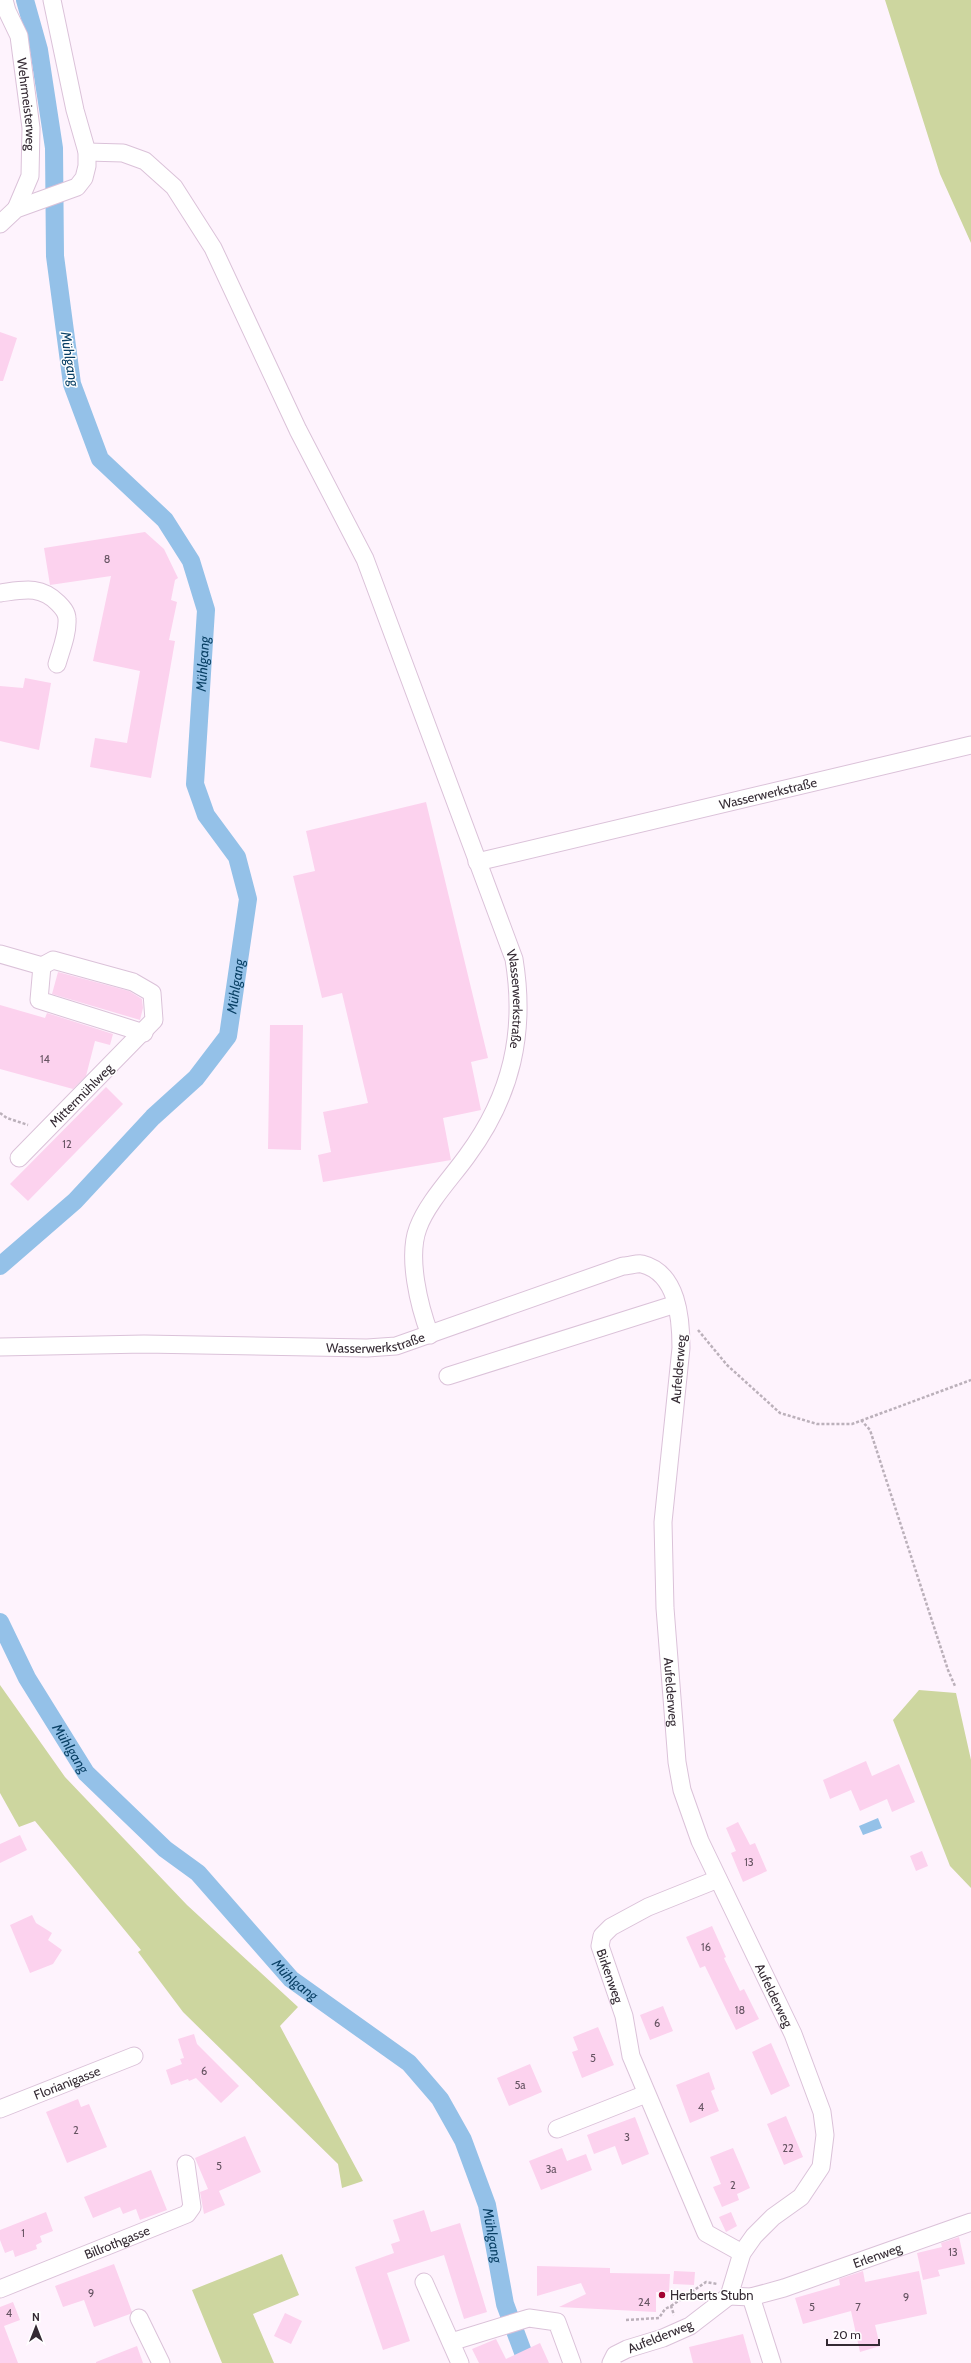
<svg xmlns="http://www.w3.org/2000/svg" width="971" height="2363" viewBox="0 0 971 2363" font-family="Cabin,sans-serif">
  <rect width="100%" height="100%" fill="#fef3fd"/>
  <path fill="#cdd69f" d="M885 0H971V243L940 174Z
    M0 1685 65 1777 187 1905 298 2007 280 2026 363 2181 342 2188 338 2164 183 2012 138 1952 141 1950 35 1821 19 1827 0 1793Z
    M919 1690 956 1693 971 1760V1888L950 1866 893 1720Z
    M282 2254 299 2295 253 2314 274 2363H222L192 2290Z"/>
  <path fill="#94c1e8" d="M878 1818 882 1828 863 1835 859 1826Z"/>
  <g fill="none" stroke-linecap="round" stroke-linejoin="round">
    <g stroke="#94c1e8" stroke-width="18">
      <path id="s1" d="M0 1266 75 1201 153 1117 196 1078 228 1036 248 899 237 857 206 815 195 784 206 610 191 561 165 520 100 459 72 384 55 256 54 148 39 50 25 0"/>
      <path id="s2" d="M0 1622 27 1678 86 1773 165 1849 198 1873 291 1979 409 2063 440 2099 463 2140 487 2205 505 2304 527 2363"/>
    </g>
  </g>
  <path fill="#fcd2ee" d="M0 332 17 338 3 381H0Z
    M145 532 164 549 178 578 175 580 171 600 177 602 169 640 175 641 151 778 90 767 95 738 127 743 140 671 93 661 111 576 50 585 44 548Z
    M25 678 51 683 39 750 0 741V686L23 688Z
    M426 802 488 1058 471 1062 481 1110 443 1118 451 1160 323 1182 318 1155 331 1152 323 1112 368 1103 342 993 322 998 293 876 315 871 306 831Z
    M58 972 129 991 142 999 143 1008 140 1020 52 994Z
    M0 1005 45 1018 47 1013 113 1034 110 1045 95 1041 86 1076 73 1089 0 1069Z
    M270 1025H303L301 1150 268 1149Z
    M106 1087 123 1104 28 1201 10 1184Z
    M866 1761 872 1776 899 1764 915 1802 892 1812 887 1799 860 1811 851 1790 830 1799 823 1780Z
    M738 1822 750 1845 755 1843 767 1871 743 1882 731 1853 736 1851 726 1828Z
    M20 1835 27 1850 0 1863V1844Z
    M922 1851 928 1866 916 1871 910 1856Z
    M32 1915 36 1923 52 1933 48 1940 62 1950 53 1964 30 1973 10 1925Z
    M712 1926 726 1957 724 1958 740 1991 744 1989 759 2019 736 2030 705 1966 700 1968 686 1937Z
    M663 2006 673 2031 650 2040 640 2015Z
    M598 2027 614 2065 582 2078 572 2052 578 2050 573 2037Z
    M194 2034 197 2044 239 2086 221 2103 196 2078 189 2081 188 2079 171 2085 166 2070 182 2064 180 2059 184 2058 178 2039Z
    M771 2043 790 2086 771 2095 752 2052Z
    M530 2064 542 2092 509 2106 497 2078Z
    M709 2072 715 2089 711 2091 719 2111 690 2123 676 2085Z
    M78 2099 81 2107 89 2104 107 2147 67 2163 46 2112Z
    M786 2116 803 2157 784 2165 767 2124Z
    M635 2117 649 2154 622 2165 615 2146 594 2154 587 2135Z
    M245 2136 261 2172 219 2191 225 2205 204 2214 200 2192 208 2189 195 2158Z
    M562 2148 567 2161 586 2154 592 2170 541 2190 529 2161Z
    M733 2148 750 2188 737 2194 739 2200 722 2207 713 2187 721 2184 710 2157Z
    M151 2170 167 2210 140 2220 136 2209 123 2214 120 2207 93 2218 84 2197Z
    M424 2210 431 2232 460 2223 487 2312 464 2319 444 2255 387 2273 410 2341 383 2350 355 2267 394 2253 391 2244 400 2241 393 2220Z
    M46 2212 53 2231 40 2236 42 2242 36 2245 37 2249 15 2257 13 2250 5 2253 0 2240V2230Z
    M731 2212 737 2226 726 2232 719 2217Z
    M959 2237 965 2264 938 2270 940 2276 923 2280 917 2253 942 2247 941 2243Z
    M114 2264 132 2312 130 2314 94 2327 84 2300 63 2307 55 2286Z
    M537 2266 610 2268V2273L670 2274 669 2292H656V2312L559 2307 586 2294 581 2283 537 2296Z
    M674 2271 695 2272 694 2285 673 2284Z
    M863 2271 865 2282 919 2271 927 2314 875 2325 880 2346 860 2352 851 2311 803 2324 795 2298 840 2285 839 2279Z
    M13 2302 20 2320 4 2326 18 2363H0V2307Z
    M285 2313 302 2321 291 2344 274 2336Z
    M743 2334 751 2363H693L689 2347Z
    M496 2339 506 2359 540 2343 549 2363H479L472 2349Z
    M137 2346 143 2363H96V2362Z"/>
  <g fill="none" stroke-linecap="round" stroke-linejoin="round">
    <defs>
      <g id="minor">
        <path id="s3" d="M4 0 7 11 19 36 31 128 30 176 16 209"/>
        <path id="s4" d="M87 152 123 153 145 161 174 187 213 248 298 430 365 559 514 959C526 1032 512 1095 467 1156 452 1177 427 1203 418 1228 407 1257 419 1306 430 1335"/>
        <path d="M0 224 16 209 77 187 84 178 87 166V152L75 110 52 0"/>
        <path d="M0 593C23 590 40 585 58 603 62 607 67 612 67 619 68 633 61 650 57 664"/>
        <path id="s5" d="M477 862 971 745"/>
        <path d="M0 954 42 966 53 960 133 982 152 993 154 1020 19 1158"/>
        <path d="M42 966 39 1000 144 1033"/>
        <path id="s6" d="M0 1347 144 1344 367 1348 396 1346 623 1266C629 1266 637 1263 642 1264 678 1273 681 1319 681 1348L663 1522 665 1608 677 1762 682 1790 700 1841 793 2034 822 2112 825 2135 821 2167 801 2197 773 2217 754 2236 742 2253 729 2296 690 2326 663 2338 627 2349 615 2355 611 2363"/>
        <path d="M448 1376 676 1304"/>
        <path id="s7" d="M718 1879 648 1907 611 1927 602 1936 600 1946 624 2016 631 2056 706 2233 742 2253"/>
        <path id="s8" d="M0 2109 134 2056"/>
        <path d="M557 2129 646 2094"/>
        <path d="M424 2282 460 2363"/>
        <path id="s9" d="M0 2289 187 2214 192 2207 186 2164"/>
        <path id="s10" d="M729 2296 751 2297 784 2288 971 2222"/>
        <path d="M751 2297 772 2363"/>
        <path d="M139 2318 161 2363"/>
        <path d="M451 2342 529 2318 557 2322 572 2363"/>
      </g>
    </defs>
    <use href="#minor" stroke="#dbc2d9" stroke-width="19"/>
    <path stroke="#bbb0ba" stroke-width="2.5" stroke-dasharray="3 2" stroke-linecap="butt" d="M0 1113 7 1118 28 1125
      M698 1330 727 1365 780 1413 817 1424H852L971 1380
      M861 1420 870 1430 948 1670 955 1686
      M671 2306 706 2282 717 2284
      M626 2320 659 2318 665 2309 671 2306 674 2315"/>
    <use href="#minor" stroke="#fff" stroke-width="17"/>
  </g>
  <circle fill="#a30432" stroke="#fff" stroke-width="1.5" cx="662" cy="2295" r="4"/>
  <g text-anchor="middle" stroke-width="3" stroke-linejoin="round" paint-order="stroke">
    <g font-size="11" fill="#665462">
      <text x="107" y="563">8</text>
      <text x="45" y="1063">14</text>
      <text x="67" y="1148">12</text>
      <text x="749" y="1866">13</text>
      <text x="706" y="1951">16</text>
      <text x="740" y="2014">18</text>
      <text x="657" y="2027">6</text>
      <text x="593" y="2062">5</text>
      <text x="204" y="2075">6</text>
      <text x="520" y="2089">5a</text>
      <text x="701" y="2111">4</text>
      <text x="76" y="2134">2</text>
      <text x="627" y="2141">3</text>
      <text x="788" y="2152">22</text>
      <text x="219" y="2170">5</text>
      <text x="551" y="2173">3a</text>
      <text x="733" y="2189">2</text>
      <text x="23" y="2237">1</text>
      <text x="953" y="2256">13</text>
      <text x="91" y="2297">9</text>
      <text x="906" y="2301">9</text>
      <text x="644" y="2306">24</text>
      <text x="812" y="2311">5</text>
      <text x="858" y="2311">7</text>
      <text x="9" y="2317">4</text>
    </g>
    <g font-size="13" fill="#342a33" stroke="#fff">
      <text dy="5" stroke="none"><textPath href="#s3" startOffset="108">Wehrmeisterweg</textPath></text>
      <text dy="5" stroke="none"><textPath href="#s5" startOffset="299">Wasserwerkstraße</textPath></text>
      <text dy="5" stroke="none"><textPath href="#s4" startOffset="984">Wasserwerkstraße</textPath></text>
      <text transform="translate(81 1095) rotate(-45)" y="5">Mittermühlweg</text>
      <text dy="5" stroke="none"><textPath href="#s6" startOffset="376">Wasserwerkstraße</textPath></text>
      <text transform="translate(678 1369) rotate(-85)" y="5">Aufelderweg</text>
      <text dy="5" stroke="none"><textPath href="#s6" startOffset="1101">Aufelderweg</textPath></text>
      <text dy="5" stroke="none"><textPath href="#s7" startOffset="172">Birkenweg</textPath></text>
      <text dy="5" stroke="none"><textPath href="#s6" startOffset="1425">Aufelderweg</textPath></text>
      <text dy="5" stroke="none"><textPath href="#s8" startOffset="72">Florianigasse</textPath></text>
      <text dy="5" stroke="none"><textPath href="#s9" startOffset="126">Billrothgasse</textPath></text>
      <text dy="5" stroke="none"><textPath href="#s10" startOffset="155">Erlenweg</textPath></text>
      <text transform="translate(660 2336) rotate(-22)" y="5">Aufelderweg</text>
    </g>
    <g font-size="13" fill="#342a33" stroke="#fff" text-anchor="start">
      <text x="670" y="2300">Herberts Stubn</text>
    </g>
    <g font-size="14" font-style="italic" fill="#094065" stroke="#fff">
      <text transform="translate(70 359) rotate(81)" y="5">Mühlgang</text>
      <text dy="5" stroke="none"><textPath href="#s1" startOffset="712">Mühlgang</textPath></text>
      <text dy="5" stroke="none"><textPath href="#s1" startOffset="375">Mühlgang</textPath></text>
      <text dy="5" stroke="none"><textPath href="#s2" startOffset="145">Mühlgang</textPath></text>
      <text dy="5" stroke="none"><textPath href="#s2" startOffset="469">Mühlgang</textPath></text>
      <text dy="5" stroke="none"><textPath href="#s2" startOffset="805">Mühlgang</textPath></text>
    </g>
  </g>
  <g transform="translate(36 2327)" stroke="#ffffff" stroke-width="3" paint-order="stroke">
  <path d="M0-3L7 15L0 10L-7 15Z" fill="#342a33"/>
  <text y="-6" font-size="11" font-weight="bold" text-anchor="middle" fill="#342a33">N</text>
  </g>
  <path d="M827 2339v6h52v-6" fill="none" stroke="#342a33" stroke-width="2"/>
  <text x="833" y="2339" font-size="12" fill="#342a33" stroke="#ffffff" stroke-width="3" paint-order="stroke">20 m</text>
</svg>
